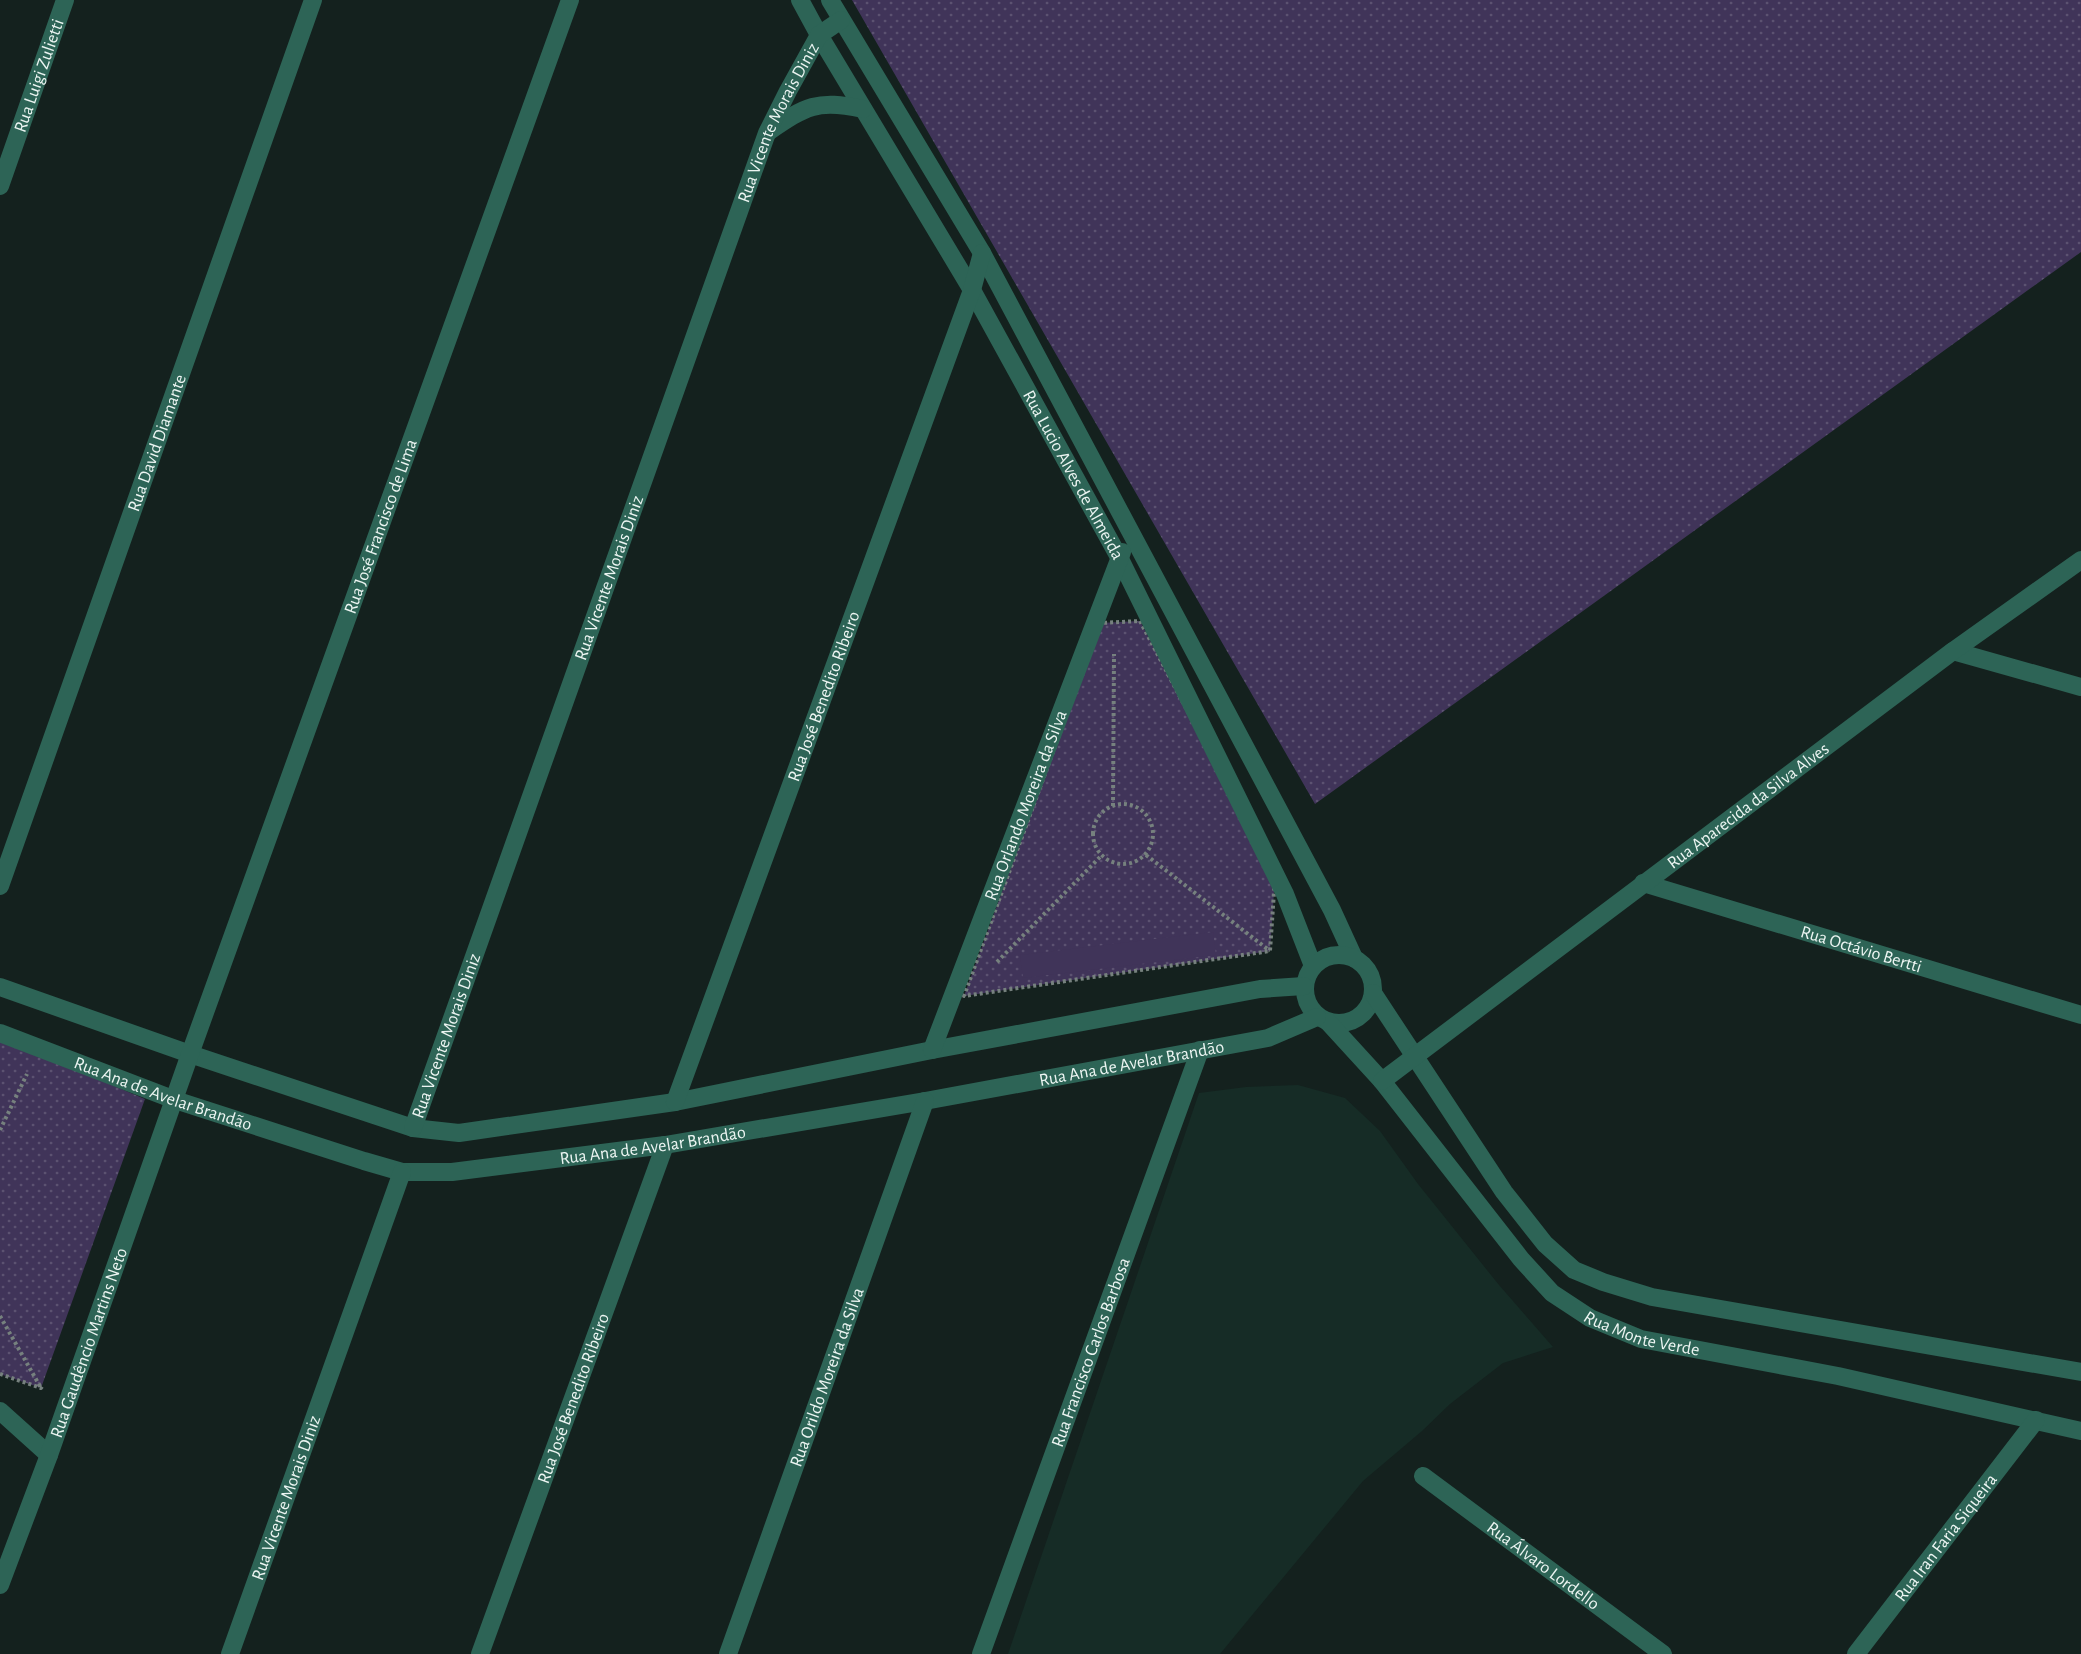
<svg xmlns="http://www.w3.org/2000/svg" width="2081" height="1654" viewBox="0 0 2081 1654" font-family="'Alegreya Sans',sans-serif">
  <defs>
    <pattern id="green-dots" width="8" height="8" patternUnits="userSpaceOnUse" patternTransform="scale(1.5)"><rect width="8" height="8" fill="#403459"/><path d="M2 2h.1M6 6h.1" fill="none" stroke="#5c5271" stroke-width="1.8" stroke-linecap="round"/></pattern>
  </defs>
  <rect width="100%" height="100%" fill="#14211e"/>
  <path fill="#162c26" d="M1298 1085 1345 1098 1380 1131 1418 1184 1499 1285 1553 1347 1503 1363 1450 1404 1422 1431 1363 1481 1220 1654H1008L1199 1093 1246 1087Z"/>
  <path fill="url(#green-dots)" d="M852 0H2081V252L1315 804Z
    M1140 621 1275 877 1270 951 964 996 1100 623Z
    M0 1038 145 1099 41 1388 0 1374Z"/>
  <path fill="#403459" d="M1213 932 1216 955 1023 978 1020 955Z"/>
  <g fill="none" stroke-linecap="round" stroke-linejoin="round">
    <path stroke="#76817e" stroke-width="4" stroke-dasharray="3 3" stroke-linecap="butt" d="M1140 621 1275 877 1270 951 964 996 1100 623Z
      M1093 834a30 30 0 1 1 60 0a30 30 0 1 1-60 0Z
      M1113 806 1114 654
      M1146 855 1270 951
      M997 962 1102 855
      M0 1130 27 1074
      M0 1316 41 1388
      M0 1374 41 1388 43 1385"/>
    <g stroke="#2d6456" stroke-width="18">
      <path id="s1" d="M800 0 819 35 972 290 1120 559 1285 894 1313 966"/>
      <path d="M830 0 982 253 1332 910 1354 958"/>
      <path d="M768 132C806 106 817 99 863 109"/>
      <path id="s2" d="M0 186 65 0"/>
      <path d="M1953 651 2081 687"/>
      <path id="s3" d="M1643 883 2081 1015"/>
      <path id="s4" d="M0 886 313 0"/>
      <circle cx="1339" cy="989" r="34"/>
      <path d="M0 987 190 1054 413 1128 459 1133 675 1102 932 1050 1260 989 1304 986"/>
      <path d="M1373 993 1504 1192 1545 1244 1574 1270 1603 1282 1652 1297 2081 1372"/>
      <path id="s5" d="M1328 1022 1382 1081 1521 1259 1552 1293 1590 1318 1641 1339 1838 1376 2081 1431"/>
      <path id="s6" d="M0 1033 175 1100 364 1161 402 1172H452L665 1145 925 1101 1268 1038 1317 1017"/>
      <path id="s7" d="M932 1050 1122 552"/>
      <path id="s8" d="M1382 1081 1953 651 2081 560"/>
      <path id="s9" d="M675 1102 972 290 982 253"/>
      <path id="s10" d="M413 1128 767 133 788 91 819 35 841 20"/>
      <path d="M0 1411 49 1455"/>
      <path id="s11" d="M1423 1476 1663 1654"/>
      <path id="s12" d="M0 1585 49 1455 190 1054 570 0"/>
      <path id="s13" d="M230 1654 402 1172"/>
      <path id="s14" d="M480 1654 665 1145"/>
      <path id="s15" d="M728 1654 925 1101"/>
      <path id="s16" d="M981 1654 1200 1050"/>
      <path id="s17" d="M1856 1654 2036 1420"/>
    </g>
  </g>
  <g text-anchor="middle" stroke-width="5" stroke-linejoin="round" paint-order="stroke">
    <g font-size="18" fill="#ecf5f2" stroke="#050a08">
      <text dy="6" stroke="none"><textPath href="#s2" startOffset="117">Rua Luigi Zulietti</textPath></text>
      <text dy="6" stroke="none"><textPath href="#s10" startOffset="1070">Rua Vicente Morais Diniz</textPath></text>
      <text dy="6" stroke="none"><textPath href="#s4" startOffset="470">Rua David Diamante</textPath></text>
      <text dy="6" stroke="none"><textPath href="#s1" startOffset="548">Rua Lucio Alves de Almeida</textPath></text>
      <text dy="6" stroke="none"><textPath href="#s12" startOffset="1125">Rua José Francisco de Lima</textPath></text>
      <text dy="6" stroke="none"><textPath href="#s10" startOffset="584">Rua Vicente Morais Diniz</textPath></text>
      <text dy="6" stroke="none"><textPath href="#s9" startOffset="432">Rua José Benedito Ribeiro</textPath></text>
      <text dy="6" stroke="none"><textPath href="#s7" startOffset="262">Rua Orlando Moreira da Silva</textPath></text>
      <text dy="6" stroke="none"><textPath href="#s8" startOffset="458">Rua Aparecida da Silva Alves</textPath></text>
      <text dy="6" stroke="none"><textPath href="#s3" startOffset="228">Rua Octávio Bertti</textPath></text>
      <text dy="6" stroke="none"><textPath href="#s10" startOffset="98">Rua Vicente Morais Diniz</textPath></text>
      <text dy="6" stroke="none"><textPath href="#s6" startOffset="1164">Rua Ana de Avelar Brandão</textPath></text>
      <text dy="6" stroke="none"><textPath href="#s6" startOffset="174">Rua Ana de Avelar Brandão</textPath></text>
      <text dy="6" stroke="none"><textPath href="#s6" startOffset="678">Rua Ana de Avelar Brandão</textPath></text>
      <text dy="6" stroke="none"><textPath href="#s5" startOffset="452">Rua Monte Verde</textPath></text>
      <text dy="6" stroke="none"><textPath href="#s12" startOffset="258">Rua Gaudêncio Martins Neto</textPath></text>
      <text dy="6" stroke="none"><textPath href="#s16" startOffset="321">Rua Francisco Carlos Barbosa</textPath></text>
      <text dy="6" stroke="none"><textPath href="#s15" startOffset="294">Rua Orildo Moreira da Silva</textPath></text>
      <text dy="6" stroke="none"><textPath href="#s14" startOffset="272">Rua José Benedito Ribeiro</textPath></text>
      <text dy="6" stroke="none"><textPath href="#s13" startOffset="166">Rua Vicente Morais Diniz</textPath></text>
      <text dy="6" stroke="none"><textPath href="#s17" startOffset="147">Rua Iran Faria Siqueira</textPath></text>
      <text dy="6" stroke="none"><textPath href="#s11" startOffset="150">Rua Álvaro Lordello</textPath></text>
    </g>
  </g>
</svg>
